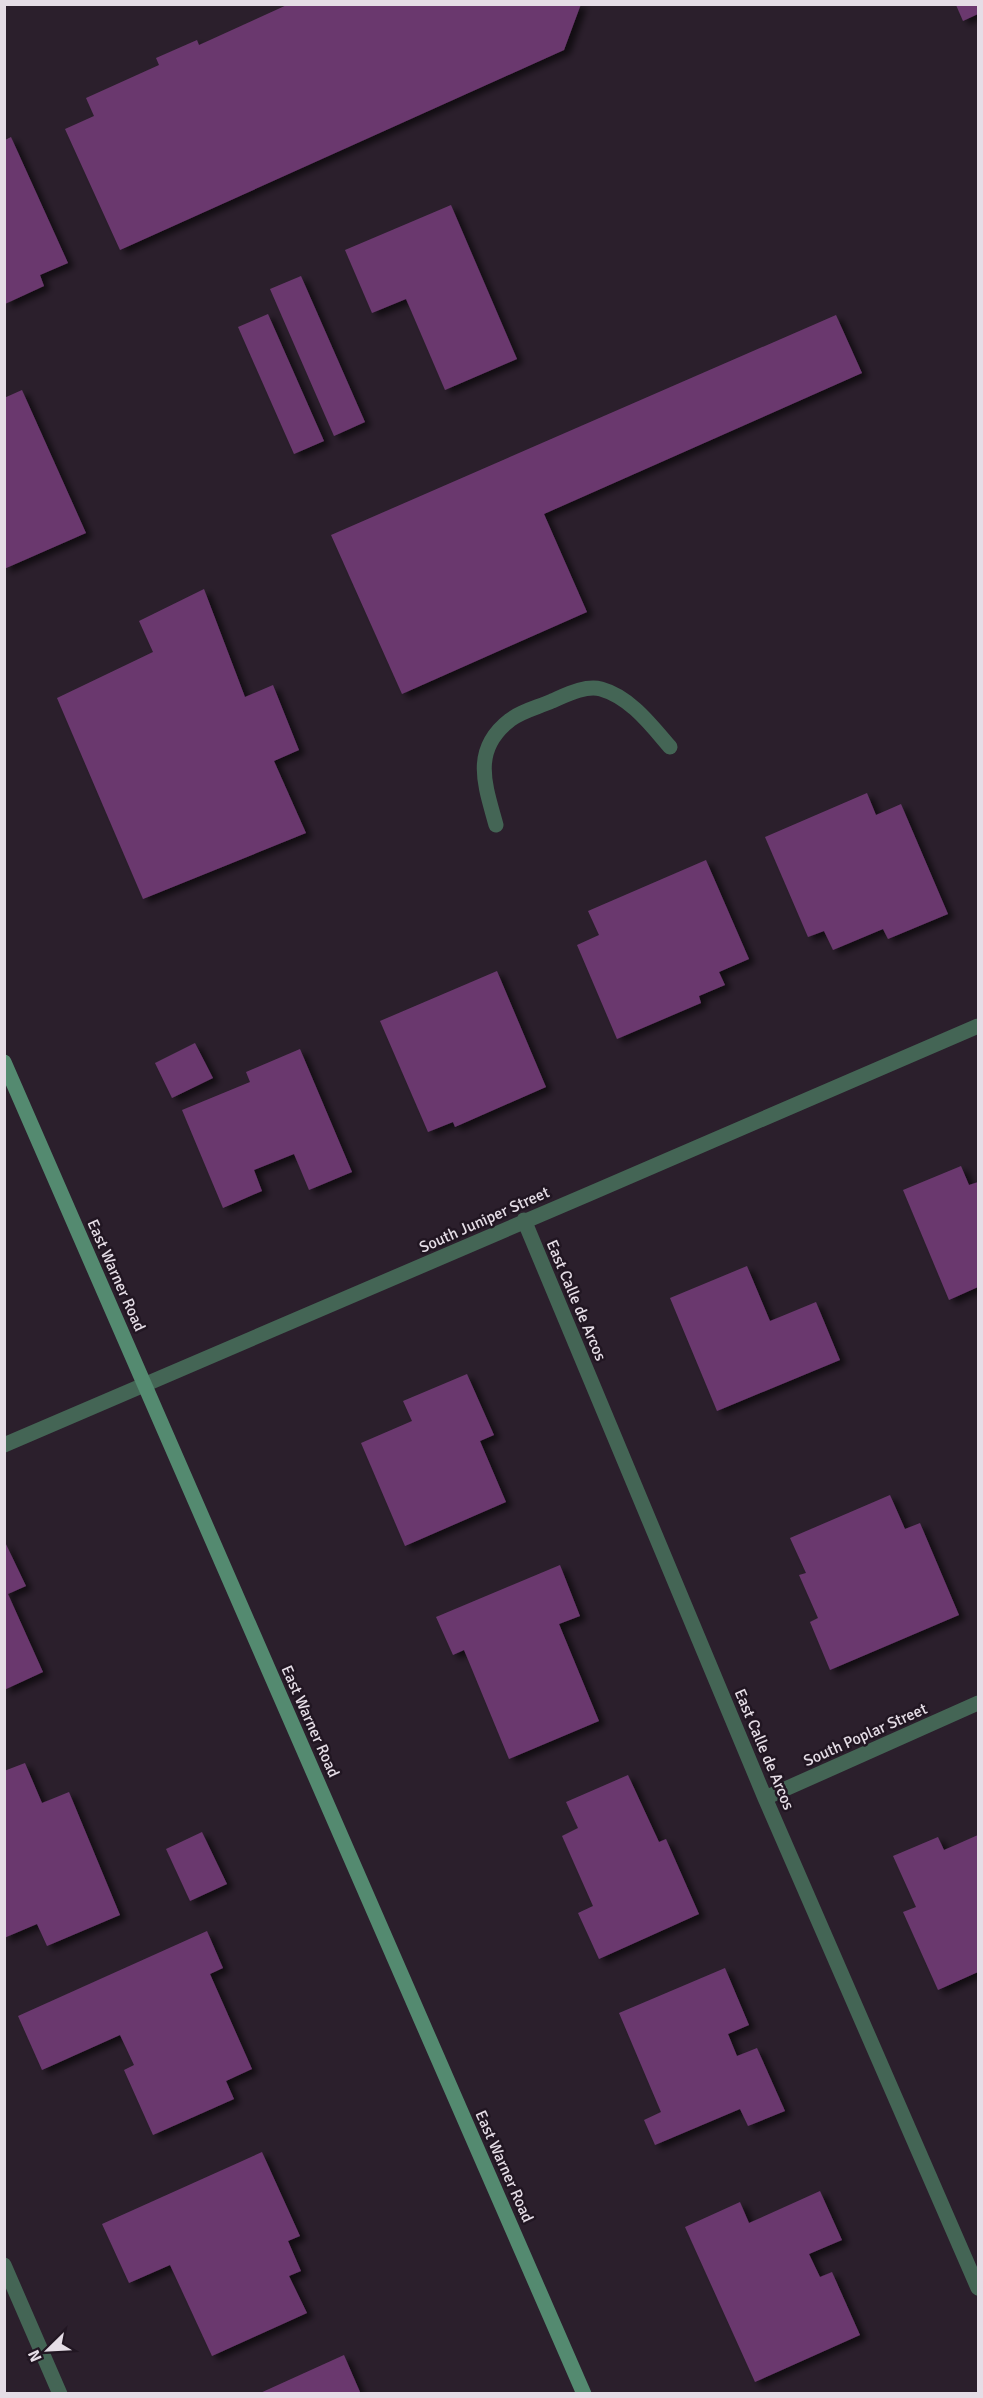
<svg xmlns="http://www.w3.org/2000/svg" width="983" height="2398" viewBox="0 0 983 2398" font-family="Signika,sans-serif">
  <defs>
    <filter id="shadow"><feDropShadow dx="6" dy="4" stdDeviation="3" flood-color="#0009"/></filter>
  </defs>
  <rect width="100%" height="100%" fill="#2b1f2c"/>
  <path fill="#6a396e" filter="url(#shadow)" d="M289 4H581L564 50 120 250 65 129 94 116 86 98 159 65 156 58 197 40 199 45Z
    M956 5H978V14L963 21Z
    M11 137 68 263 40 275 44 286 5 304V140Z
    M451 205 517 359 445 390 406 299 372 313 345 250Z
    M301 276 365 422 334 436 270 289Z
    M268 314 324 441 294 454 238 327Z
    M836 315 862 373 544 514 587 612 402 694 331 535Z
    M22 390 86 533 4 569V398Z
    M204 589 245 697 273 685 299 750 274 761 306 833 143 899 57 698 153 652 139 621Z
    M867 793 876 815 901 804 948 914 888 939 883 929 833 950 824 931 808 937 765 837Z
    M706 860 749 959 719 972 725 985 699 996 701 1003 617 1039 577 945 599 935 588 911Z
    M497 971 546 1087 455 1127 453 1122 428 1132 380 1021Z
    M195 1043 213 1078 172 1098 155 1063Z
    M300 1049 352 1172 309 1190 294 1154 254 1170 262 1191 223 1208 182 1110 250 1082 246 1072Z
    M961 1166 969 1185 978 1182V1287L949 1300 903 1190Z
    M747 1266 770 1321 816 1302 840 1360 717 1411 670 1298Z
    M467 1374 494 1435 480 1441 506 1502 405 1546 361 1443 412 1421 403 1401Z
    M890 1495 905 1529 920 1523 959 1615 830 1670 810 1622 818 1618 799 1575 806 1573 790 1538Z
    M4 1540 26 1586 8 1594 43 1672 4 1690Z
    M560 1565 580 1616 559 1624 599 1721 509 1759 464 1650 453 1655 436 1617Z
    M25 1763 42 1803 69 1792 120 1915 47 1946 37 1924 4 1938V1771Z
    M628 1775 659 1842 666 1839 699 1914 599 1959 578 1913 593 1906 562 1836 578 1828 566 1802Z
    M202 1832 227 1884 190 1901 166 1849Z
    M978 1835V1972L938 1990 903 1912 916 1907 893 1856 938 1837 944 1850Z
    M207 1931 223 1968 210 1974 252 2069 226 2081 234 2099 153 2135 124 2070 134 2065 120 2035 42 2070 18 2016Z
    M725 1968 749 2025 728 2034 737 2056 757 2048 785 2111 748 2126 740 2109 655 2145 644 2120 661 2112 619 2013Z
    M262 2152 300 2236 288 2241 301 2271 289 2276 307 2313 212 2356 170 2265 129 2283 102 2224Z
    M820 2191 842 2240 809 2254 820 2277 832 2272 860 2335 755 2382 685 2227 740 2202 749 2223Z
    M344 2355 360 2392 258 2394Z"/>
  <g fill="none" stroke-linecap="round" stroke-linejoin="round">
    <path stroke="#446555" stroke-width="15" d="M496 825C485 785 471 750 510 720 521 711 539 707 552 701 566 695 585 685 601 689 630 697 651 725 670 747"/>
    <path stroke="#446555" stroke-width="15" d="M524 1220 765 1798 978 2288
      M4 1445C330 1308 653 1165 978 1026
      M765 1798 978 1703
      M4 2265 60 2394"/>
    <path stroke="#548a70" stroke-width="15" d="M4 1062 584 2394"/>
  </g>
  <g text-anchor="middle" stroke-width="5" stroke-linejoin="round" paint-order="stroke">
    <g font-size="16" fill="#e5dde6" stroke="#211622">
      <text transform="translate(484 1219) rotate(-24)" y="6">South Juniper Street</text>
      <text transform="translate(117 1275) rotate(66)" y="6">East Warner Road</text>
      <text transform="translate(577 1300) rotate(67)" y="6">East Calle de Arcos</text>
      <text transform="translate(311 1721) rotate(66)" y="6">East Warner Road</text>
      <text transform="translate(865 1734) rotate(-24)" y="6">South Poplar Street</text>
      <text transform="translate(765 1749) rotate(67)" y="6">East Calle de Arcos</text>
      <text transform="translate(505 2166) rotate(66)" y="6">East Warner Road</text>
    </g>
  </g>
  <rect width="983" height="2398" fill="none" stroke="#e5dde6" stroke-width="12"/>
  <g transform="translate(48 2350) rotate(246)" stroke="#211622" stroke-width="4.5" paint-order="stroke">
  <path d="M0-4.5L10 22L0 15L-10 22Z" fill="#e5dde6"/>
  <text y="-9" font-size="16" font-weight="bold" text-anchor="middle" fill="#e5dde6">N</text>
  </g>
</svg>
